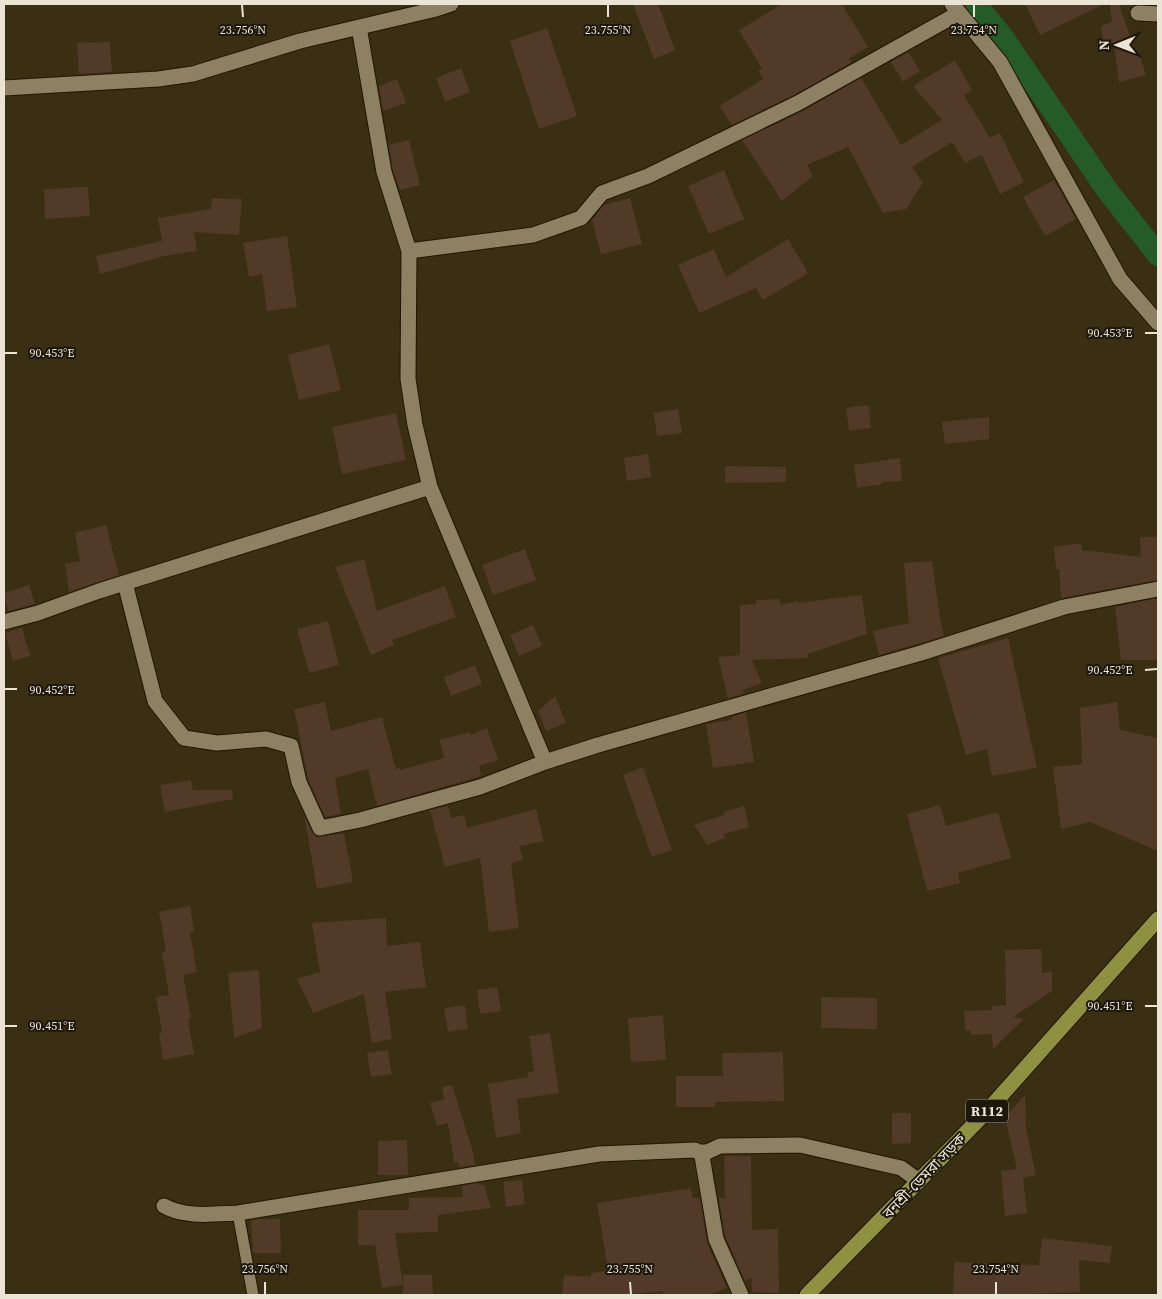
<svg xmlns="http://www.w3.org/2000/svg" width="1162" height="1299" viewBox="0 0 1162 1299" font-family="'Source Serif 4','Noto Sans Bengali',serif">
  <rect width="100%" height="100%" fill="#3a2e13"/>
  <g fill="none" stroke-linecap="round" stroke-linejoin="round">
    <path stroke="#245b26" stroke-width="22" d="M976 4 1002 36 1107 190 1158 255"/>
  </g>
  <path fill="#523a28" d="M633 4H658L675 50 654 59Z
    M782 4H842L868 47 849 58 852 62 794 95 732 125 719 106 763 79 758 71 762 69 739 30Z
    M1025 4H1104L1040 35Z
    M1110 4H1119L1136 54 1139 53 1146 75 1119 82 1114 45 1104 48 1101 26 1112 22Z
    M547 28 577 116 539 129 510 41Z
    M110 42 112 72 79 74 77 43Z
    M908 52 920 71 903 82 891 62Z
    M955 60 972 90 964 95 990 138 1000 133 1024 182 1000 194 982 155 965 163 952 142 912 167 923 183 906 209 883 213 848 147 807 165 813 176 782 201 742 140 803 111 861 78 901 145 942 120 913 86Z
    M461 68 470 92 445 102 436 78Z
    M397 79 406 103 383 111 379 86Z
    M409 140 420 185 400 190 393 170 389 145Z
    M724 170 744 219 709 234 688 186Z
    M1054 180 1076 219 1045 236 1023 197Z
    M88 187 90 216 45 219 44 189Z
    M212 198 242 199 239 235 194 232 197 251 164 256 100 274 96 256 162 241 158 218 211 209Z
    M630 198 642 244 601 254 592 220 604 205Z
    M287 236 297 307 267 311 262 274 249 277 243 243Z
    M788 239 808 273 763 300 756 288 699 313 678 265 714 249 726 277Z
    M329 344 341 390 299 400 288 355Z
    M868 405 871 428 849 431 846 408Z
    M678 409 682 433 657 436 654 413Z
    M396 413 406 460 342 474 332 427Z
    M989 417V439L945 444 942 422Z
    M648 454 651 477 627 481 624 458Z
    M900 458 902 481 882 482V484L857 488 854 465Z
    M725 466 786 467V482L725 483Z
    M106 525 119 575 69 592 65 564 80 561 75 533Z
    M1140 537H1158V580L1061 598 1059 569H1056L1054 547 1081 543 1082 550 1141 557Z
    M525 549 536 580 493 595 482 565Z
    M364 559 377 611 445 586 456 617 392 640 394 645 371 655 335 567Z
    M932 561 940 618 944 636 879 655 873 631 909 623 904 563Z
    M29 585 35 604 8 611 4 593Z
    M862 595 867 634 808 654V658L752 660 762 683 743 690 744 694 728 698 718 657 740 655V605L756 604V600L780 599V605L798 601V603Z
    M1158 598V660H1121L1115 607Z
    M328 621 339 665 309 673 297 629Z
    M533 625 542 646 519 656 510 635Z
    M22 628 30 656 13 661 5 633Z
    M1008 638 1037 768 992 776 987 749 966 755 938 658Z
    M475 665 482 684 451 696 444 677Z
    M555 696 566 723 546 731 538 711Z
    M325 702 331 731 382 717 396 769 400 768V770L444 758 439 740 470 732V735L487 728 498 760 479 766 481 776 377 806 368 769 335 778 341 814 325 817 308 779 294 709Z
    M1117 702 1120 730 1158 738V851L1090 822 1061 829 1053 767 1082 764 1080 708Z
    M746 712 754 762 713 768 706 724 732 720V717Z
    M643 767 672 850 652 857 623 775Z
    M191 780 193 790H232L233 799 165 812 160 785Z
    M940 805 946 826 998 812 1011 858 958 873 960 883 927 891 907 814Z
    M448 806 451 818 464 815 467 828 536 809 544 841 519 846 523 860 511 863 519 928 489 932 480 858 445 867 430 810Z
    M744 806 749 827 724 834 725 838 707 845 694 825 724 815 723 812Z
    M304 815 312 832 317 837 344 833 353 882 317 889Z
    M190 906 194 932 190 933 197 972 183 975 191 1018H188L194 1054 163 1060 159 1033H162L156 997 169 995 162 952 166 951 159 912Z
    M386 918 387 946 420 942 426 987 385 992 392 1039 372 1043 364 994 313 1013 297 979 320 972 312 923Z
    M1041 949 1042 973 1052 972V991L1013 1017 1024 1019 993 1049 992 1034 971 1035V1031H965L964 1011 992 1010V1006L1006 1005 1005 950Z
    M259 970 262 1028 234 1038 228 973Z
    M497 987 501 1011 480 1014 477 990Z
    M821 997 877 998V1029L821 1028Z
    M465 1005 468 1029 448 1032 444 1008Z
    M663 1015 666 1060 631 1062 628 1018Z
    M550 1033 559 1093 517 1099 521 1133 496 1138 488 1084 528 1077V1072L534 1071 529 1036Z
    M388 1050 392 1074 371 1077 367 1053Z
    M783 1052 784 1101 715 1102V1107H676V1076H723L722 1053Z
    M452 1085 473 1152 475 1165 459 1167 458 1162 454 1163 448 1123 437 1126 430 1103 444 1099 442 1087Z
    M1025 1095 1026 1129 1036 1175 1023 1178 1027 1213 1005 1216 1001 1171 1017 1169 1005 1117Z
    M892 1113H911V1143L892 1144Z
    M407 1140 408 1175H378V1141Z
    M724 1156H751L752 1230 778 1229 779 1293 752 1292V1278L745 1281 725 1236 719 1198H725Z
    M522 1180 525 1204 506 1207 503 1182Z
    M478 1183V1185H484L491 1208 438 1215V1232L395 1233 403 1285 382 1288 375 1245H358V1210H409V1198L463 1197 462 1186Z
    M691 1188 692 1198H700L707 1243 727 1288 708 1295H663V1291L619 1295H562L564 1275 591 1277V1273L608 1271 597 1203Z
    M259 1219H280L281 1253H253L251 1220Z
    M1042 1238 1112 1246 1110 1263 1079 1260 1080 1292 1032 1294V1295H953L954 1262 1039 1265Z
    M403 1275H432L433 1295H403Z"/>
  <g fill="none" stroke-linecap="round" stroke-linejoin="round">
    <defs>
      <path id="service" d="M238 1213 253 1295"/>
      <path id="minor" d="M952 4 1000 62 1120 279 1158 323
        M1138 13 1158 14
        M359 27 384 172 409 251 408 379 415 425 430 487
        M4 88 158 79 193 74 300 41 436 9 451 4
        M409 251 533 235 581 218 602 193 648 176 798 103 959 13
        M125 583 155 701 184 738 217 743 266 739 291 746 299 782 320 828 360 820 480 787 545 762
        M4 622 38 613 99 591 430 487 545 762 598 745 921 653 1064 607 1158 589
        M699 1152H707L720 1146 800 1145 901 1168 919 1181
        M164 1206C186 1218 213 1214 238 1213L599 1154 695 1150 699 1152 702 1156 716 1239 741 1295"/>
      <path id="primary" d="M807 1295 989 1109 1158 919"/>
    </defs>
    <use href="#service" stroke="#211600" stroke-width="13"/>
    <use href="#minor" stroke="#211600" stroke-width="17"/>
    <use href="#primary" stroke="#211600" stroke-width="17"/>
    <use href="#service" stroke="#8e8063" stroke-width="11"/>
    <use href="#minor" stroke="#8e8063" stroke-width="15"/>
    <use href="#primary" stroke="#8f9040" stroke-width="15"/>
  </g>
  <path fill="none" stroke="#ebe4d4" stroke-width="2" d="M242 5 243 17M608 5V17M974 5V17M1145 333H1157M5 353H17M1145 670 1157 669M5 689H17M1145 1006H1157M5 1026H17M265 1282V1294M630 1282 631 1294M996 1282V1294"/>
  <g text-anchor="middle" stroke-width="4" stroke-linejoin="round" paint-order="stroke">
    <rect fill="#1c170b" stroke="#ada698" stroke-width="1" x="966" y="1099.5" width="42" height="23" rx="4"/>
    <g font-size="14" font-weight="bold" fill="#ebe4d4">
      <text x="987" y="1116">R112</text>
    </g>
    <g font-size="15" fill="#ebe4d4" stroke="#1c170b">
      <text transform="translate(924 1176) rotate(-46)" y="5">বনশ্রী-ডেমরা সড়ক</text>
    </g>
  </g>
  <g font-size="12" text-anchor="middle" fill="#ebe4d4" stroke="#1c170b" stroke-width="4" stroke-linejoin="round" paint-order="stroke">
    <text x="243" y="34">23.756°N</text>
    <text x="608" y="34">23.755°N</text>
    <text x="974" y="34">23.754°N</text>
    <text x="1110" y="337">90.453°E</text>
    <text x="52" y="357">90.453°E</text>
    <text x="1110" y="674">90.452°E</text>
    <text x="52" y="694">90.452°E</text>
    <text x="1110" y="1010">90.451°E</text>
    <text x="52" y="1030">90.451°E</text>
    <text x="265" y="1273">23.756°N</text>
    <text x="630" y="1273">23.755°N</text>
    <text x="996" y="1273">23.754°N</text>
  </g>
  <rect width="1162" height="1299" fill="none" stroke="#ebe4d4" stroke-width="10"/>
  <g transform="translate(1117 45) rotate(269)" stroke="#1c170b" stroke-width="4" paint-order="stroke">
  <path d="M0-4L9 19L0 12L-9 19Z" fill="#ebe4d4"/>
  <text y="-8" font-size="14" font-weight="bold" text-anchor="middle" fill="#ebe4d4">N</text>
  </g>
</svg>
